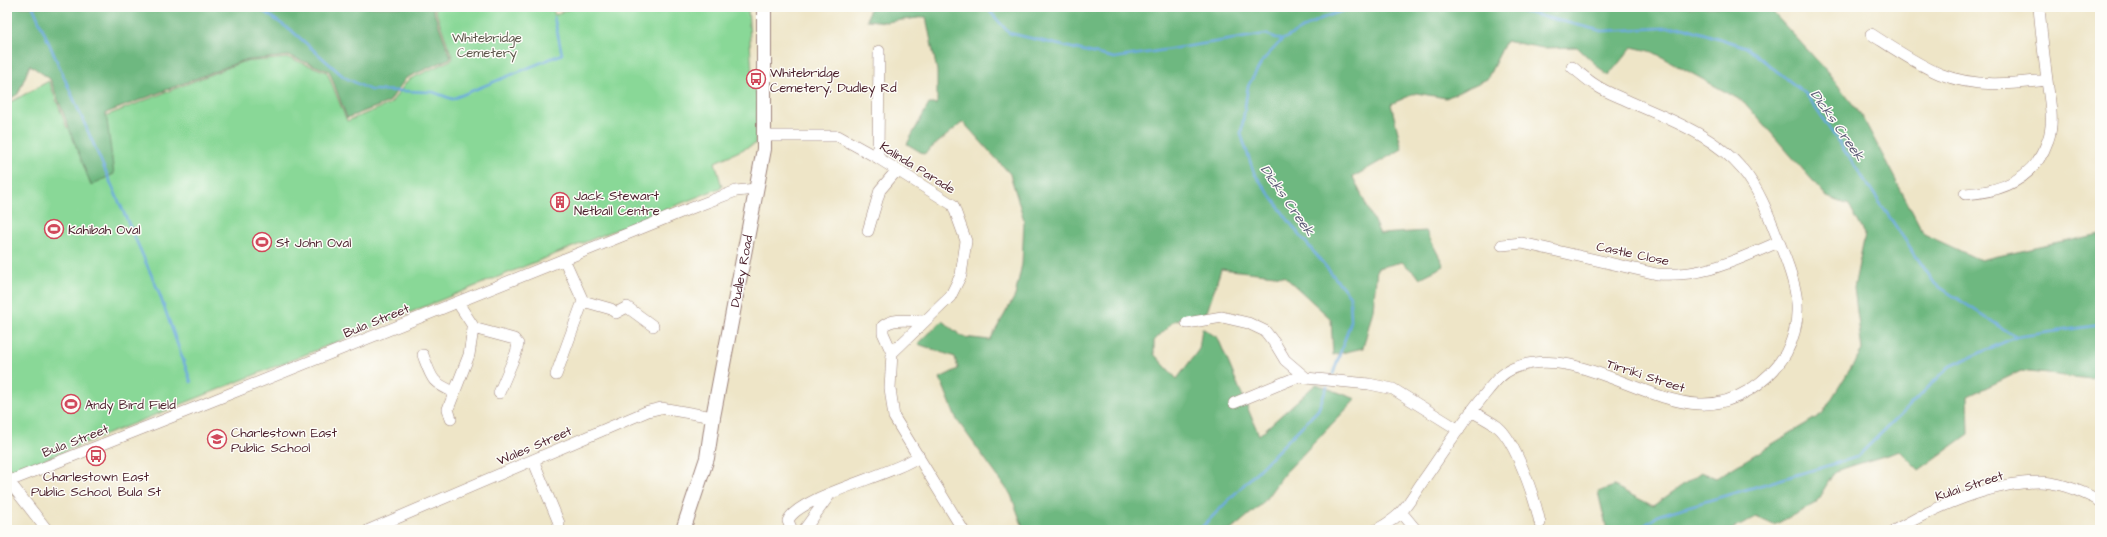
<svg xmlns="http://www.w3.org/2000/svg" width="2107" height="537" viewBox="0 0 2107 537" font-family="'Architects Daughter',sans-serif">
  <rect width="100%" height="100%" fill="#fdfcf7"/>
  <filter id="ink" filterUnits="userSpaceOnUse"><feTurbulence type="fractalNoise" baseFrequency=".025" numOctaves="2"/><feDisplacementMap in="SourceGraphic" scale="8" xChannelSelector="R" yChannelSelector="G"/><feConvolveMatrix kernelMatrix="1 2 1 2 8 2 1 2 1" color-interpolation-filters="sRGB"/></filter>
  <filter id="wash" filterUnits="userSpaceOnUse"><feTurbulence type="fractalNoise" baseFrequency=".012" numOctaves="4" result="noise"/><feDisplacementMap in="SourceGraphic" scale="16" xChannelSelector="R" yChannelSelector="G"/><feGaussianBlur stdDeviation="0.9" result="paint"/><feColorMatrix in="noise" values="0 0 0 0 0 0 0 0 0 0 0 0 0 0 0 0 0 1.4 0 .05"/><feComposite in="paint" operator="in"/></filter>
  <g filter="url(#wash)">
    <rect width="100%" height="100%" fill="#eee5c7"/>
    <path fill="#89d897" stroke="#6a7c61" d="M434 7H552L555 15 574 7H748L752 75 758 102 755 144 715 162 722 187 38 462 13 471 7 466V104L49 81 67 128 108 115 242 62 289 58 327 72 347 121 390 104 408 80 453 59Z"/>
    <path fill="#6eb880" stroke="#5c6c56" d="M7 7H432L451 58 406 78 389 102 347 118 329 71 289 56 242 61 106 113 114 174 91 185 50 79 30 65 18 94 7 101Z
      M870 7H1768L1826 70 1862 116 1924 234 1980 260 2100 234V372L2091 379 2021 371 1968 396 1969 434 1919 470 1900 451 1835 471 1815 504 1774 525 1756 517 1732 530H1607L1598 492 1614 486 1653 506 1701 472 1716 478 1822 414 1862 350 1854 288 1865 234 1849 205 1827 197 1744 102 1653 52 1632 47 1608 76 1577 47 1543 48 1506 41 1487 79 1446 98 1416 93 1391 104 1402 149 1353 177 1380 234 1426 231 1444 266 1420 278 1402 262 1377 268 1373 310 1363 348 1333 355 1331 319 1284 276 1221 269 1207 312 1174 321 1154 341V354L1177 379 1199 349 1202 328 1218 338 1259 435 1316 384 1356 399 1284 474 1262 504 1231 530H1024L1011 495 957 420 940 378 958 369 955 357 918 344 942 321 963 337 990 340 1015 296 1022 264 1024 220 1010 174 963 122 924 154 907 144 929 104H937V71L926 17 886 22 867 20Z"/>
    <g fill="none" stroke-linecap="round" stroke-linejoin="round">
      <path stroke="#6caade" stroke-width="2.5" d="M33 7 158 290 191 382
        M257 7 292 31 344 77 370 90 433 92 452 99 562 54 554 17
        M986 7 1009 33 1114 58 1266 34 1282 40
        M1504 7 1602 31 1683 27 1746 47 1806 94 1935 284 2016 337 2100 325
        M1333 374 1351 321 1350 296 1294 228 1254 173 1241 134 1248 86 1263 60 1282 40 1320 19 1353 7
        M1199 530 1318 410 1327 387
        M1638 530 1659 515 1857 457 1950 366 2016 337"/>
    </g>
  </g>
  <g filter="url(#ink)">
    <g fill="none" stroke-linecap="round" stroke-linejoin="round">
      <defs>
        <path id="minor" d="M1871 34C1893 48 1916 64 1940 74 1975 88 2011 84 2047 80
          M765 136H838L878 158 953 205 966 241 961 275 950 297 892 353 890 388 894 417 963 530
          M878 158 879 51
          M1965 194C2002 192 2035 179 2048 140 2055 121 2049 99 2047 80 2044 56 2041 31 2039 7
          M868 231 880 190 897 170
          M1502 245 1522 243 1657 274C1706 277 1735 260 1779 242
          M583 301 611 309 616 313 627 307 653 326
          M1187 323 1222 317 1248 323 1265 331 1276 345 1285 360 1306 378 1369 384 1393 389 1459 430
          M473 328 514 339 518 344 516 353 499 393
          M892 353 883 333V326C894 317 910 321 924 321
          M423 355C432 379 431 382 454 392
          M556 375 583 301 564 259
          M1234 403 1302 375
          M1471 411C1480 416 1490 421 1498 427 1516 442 1535 499 1540 523
          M451 419 448 409 469 355 473 329V326L458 303
          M533 460 559 523 558 530
          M7 479 47 530
          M7 482 207 403 684 211 736 191 756 189
          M1402 513 1416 530
          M369 530 648 411 661 408 713 417
          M792 530 788 521C796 497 894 475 919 456
          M804 530 830 494
          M1376 530C1385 525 1396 519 1402 511 1410 502 1416 491 1423 481 1442 454 1460 425 1481 399 1491 387 1499 374 1514 368 1572 344 1640 401 1699 404 1734 406 1769 382 1786 353 1805 317 1797 287 1783 252 1772 225 1762 193 1743 170 1713 134 1668 119 1626 100 1617 96 1606 92 1597 86 1588 81 1580 73 1572 67
          M1895 530C1935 507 1992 482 2039 482 2059 482 2083 492 2100 501"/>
        <g id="major">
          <path id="s1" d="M683 530 707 458 713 417 764 149V7"/>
        </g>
      </defs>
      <use href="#minor" stroke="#9c8279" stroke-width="12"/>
      <use href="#major" stroke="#9c8279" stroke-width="16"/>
      <use href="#minor" stroke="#fff" stroke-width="11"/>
      <use href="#major" stroke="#fff" stroke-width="14"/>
    </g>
  </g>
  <defs>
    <symbol id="bus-ring" viewBox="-11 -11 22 22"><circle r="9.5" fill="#fdfcf7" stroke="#d1495b" stroke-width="1.5"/><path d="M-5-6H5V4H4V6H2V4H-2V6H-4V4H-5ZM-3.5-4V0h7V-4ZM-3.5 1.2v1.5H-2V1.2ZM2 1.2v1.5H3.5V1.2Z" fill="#d1495b"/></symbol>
    <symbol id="building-ring" viewBox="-11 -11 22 22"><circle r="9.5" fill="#fdfcf7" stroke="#d1495b" stroke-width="1.5"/><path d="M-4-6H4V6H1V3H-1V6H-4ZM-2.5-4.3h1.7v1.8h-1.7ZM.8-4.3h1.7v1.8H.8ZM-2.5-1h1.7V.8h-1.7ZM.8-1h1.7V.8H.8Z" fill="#d1495b"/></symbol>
    <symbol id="stadium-ring" viewBox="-11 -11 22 22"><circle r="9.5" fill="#fdfcf7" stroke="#d1495b" stroke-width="1.5"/><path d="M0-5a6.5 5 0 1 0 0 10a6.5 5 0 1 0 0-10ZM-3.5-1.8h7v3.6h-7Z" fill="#d1495b"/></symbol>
    <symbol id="school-ring" viewBox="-11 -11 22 22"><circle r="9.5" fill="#fdfcf7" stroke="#d1495b" stroke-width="1.5"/><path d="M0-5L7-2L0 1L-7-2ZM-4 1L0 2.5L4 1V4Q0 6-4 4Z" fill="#d1495b"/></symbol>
  </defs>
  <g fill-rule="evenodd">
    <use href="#bus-ring" x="745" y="68" width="22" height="22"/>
    <use href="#building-ring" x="549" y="191" width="22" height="22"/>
    <use href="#stadium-ring" x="43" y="218" width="22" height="22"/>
    <use href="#stadium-ring" x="251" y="231" width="22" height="22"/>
    <use href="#stadium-ring" x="60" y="393" width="22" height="22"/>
    <use href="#school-ring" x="206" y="428" width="22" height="22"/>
    <use href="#bus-ring" x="85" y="445" width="22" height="22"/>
  </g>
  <g text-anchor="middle" stroke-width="3" stroke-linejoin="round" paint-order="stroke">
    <g font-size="13" fill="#5d564b" stroke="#fdfcf7">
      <text x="487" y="42">Whitebridge<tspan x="487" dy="15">Cemetery</tspan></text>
    </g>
    <g font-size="13" fill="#4a1f2b" stroke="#fdfcf7" text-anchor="start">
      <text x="770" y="77">Whitebridge<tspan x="770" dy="15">Cemetery, Dudley Rd</tspan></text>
      <text x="574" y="200">Jack Stewart<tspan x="574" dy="15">Netball Centre</tspan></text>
      <text x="68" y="234">Kahibah Oval</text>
      <text x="276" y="247">St John Oval</text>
      <text x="85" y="409">Andy Bird Field</text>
      <text x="231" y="437">Charlestown East<tspan x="231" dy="15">Public School</tspan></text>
      <text x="96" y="481" text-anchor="middle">Charlestown East<tspan x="96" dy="15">Public School, Bula St</tspan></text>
    </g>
    <g font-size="13" fill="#4a1f2b" stroke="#fdfcf7">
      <text transform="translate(918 167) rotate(32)" y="5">Kalinda Parade</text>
      <text transform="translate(1633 253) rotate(12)" y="5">Castle Close</text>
      <text dy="5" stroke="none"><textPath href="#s1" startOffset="266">Dudley Road</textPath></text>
      <text transform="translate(376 320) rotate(-22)" y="5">Bula Street</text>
      <text transform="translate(1646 375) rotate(18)" y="5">Tirriki Street</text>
      <text transform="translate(75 440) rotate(-21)" y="5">Bula Street</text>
      <text transform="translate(534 445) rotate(-23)" y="5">Wales Street</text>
      <text transform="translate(1969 485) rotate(-18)" y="5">Kulai Street</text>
    </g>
    <g font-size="14" font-style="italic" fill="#585773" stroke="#fdfcf7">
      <text transform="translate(1838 125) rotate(55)" y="5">Dicks Creek</text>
      <text transform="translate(1288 200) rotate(55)" y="5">Dicks Creek</text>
    </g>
  </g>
  <rect width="2107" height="537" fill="none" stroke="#fdfcf7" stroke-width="24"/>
</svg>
